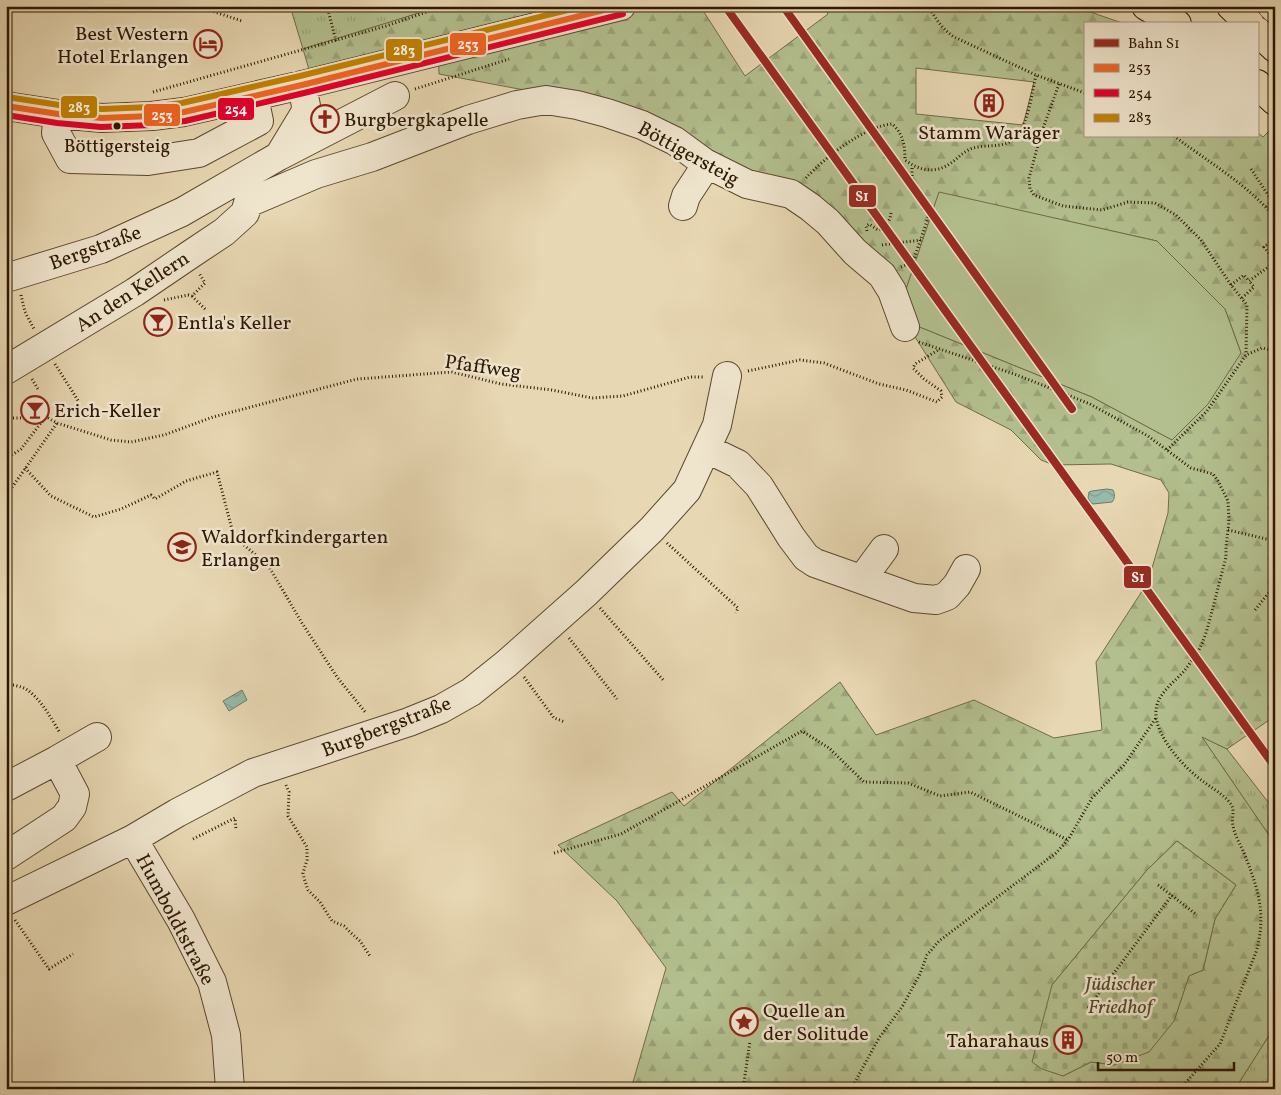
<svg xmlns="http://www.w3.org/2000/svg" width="1281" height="1095" viewBox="0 0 1281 1095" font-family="Vollkorn,serif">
  <defs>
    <pattern id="grass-tufts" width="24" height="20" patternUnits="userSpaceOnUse" patternTransform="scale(1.25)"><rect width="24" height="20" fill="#b3bf8e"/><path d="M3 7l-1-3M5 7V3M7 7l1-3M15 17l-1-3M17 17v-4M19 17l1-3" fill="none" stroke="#9aa379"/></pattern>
    <pattern id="forest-firs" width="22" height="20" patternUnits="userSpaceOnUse" patternTransform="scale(1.25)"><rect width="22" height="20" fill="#b3bf8e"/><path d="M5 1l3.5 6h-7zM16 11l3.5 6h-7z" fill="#9aa379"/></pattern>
    <pattern id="cemetery-stones" width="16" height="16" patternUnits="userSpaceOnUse" patternTransform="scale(1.25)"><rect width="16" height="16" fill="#b3bf8e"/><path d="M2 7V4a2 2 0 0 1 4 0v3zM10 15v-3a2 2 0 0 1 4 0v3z" fill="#9aa379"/></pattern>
    <pattern id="water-waves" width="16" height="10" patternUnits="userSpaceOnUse" patternTransform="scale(1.25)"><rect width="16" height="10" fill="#97baaa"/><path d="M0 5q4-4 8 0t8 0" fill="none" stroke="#829f91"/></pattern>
  </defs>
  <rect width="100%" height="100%" fill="#e7d7b2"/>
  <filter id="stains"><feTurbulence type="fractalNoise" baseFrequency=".004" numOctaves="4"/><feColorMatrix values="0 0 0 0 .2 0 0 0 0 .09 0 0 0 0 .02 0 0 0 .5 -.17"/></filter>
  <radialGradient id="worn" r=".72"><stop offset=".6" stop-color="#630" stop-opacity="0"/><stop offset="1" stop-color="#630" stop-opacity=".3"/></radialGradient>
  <path fill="url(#grass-tufts)" stroke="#706c48" d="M290 6H436V8L303 49Z
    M1201 736 1227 749 1275 811V844Z
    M1275 1026V1089H1235Z"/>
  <path fill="url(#forest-firs)" stroke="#706c48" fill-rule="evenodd" d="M441 6H696L698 10 702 9 745 76 828 14 823 6H1073L1125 24H1085V136H1257V132L1263 137 1272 128 1275 130V716L1227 749 1202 737 1275 844V1026L1235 1089H631L666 968 617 901 558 845 672 792 684 806 840 682 876 735 974 700 1054 738 1102 730 1096 662 1148 582 1168 513 1169 493 1161 480 1111 464 1054 465 1041 460 1011 430 956 402 905 321 1092 397 1172 440 1241 353 1225 309 1157 241 939 193 902 301 795 189 551 95 439 74 438 43 310 73 303 49ZM916 68 1034 82 1023 125 916 114ZM1177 841 1236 885 1215 919 1203 970 1189 975 1174 1021 1114 1065 1091 1062 1063 1076 1052 985 1147 870Z"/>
  <path fill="url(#cemetery-stones)" stroke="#706c48" d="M1177 841 1236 885 1215 919 1203 970 1189 976 1174 1021 1149 1052 1114 1065 1091 1062 1063 1076 1042 1069 1032 1062 1052 985 1147 870Z"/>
  <path fill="#b3bf8e" stroke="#706c48" d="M939 192 1157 241 1225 309 1241 353 1208 404 1172 440 1092 397 905 321 902 301Z"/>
  <path fill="url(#water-waves)" stroke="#6c7967" d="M1107 489 1113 490C1115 494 1115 499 1112 502L1093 504 1091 503 1088 498 1089 492 1092 491Z
    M242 690 247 700 229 711 223 701Z"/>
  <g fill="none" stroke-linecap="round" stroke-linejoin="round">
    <defs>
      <path id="minor" d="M6 106 58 114 102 118 152 116 184 112 302 85 621 6
        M58 114 56 133 70 159 148 161 199 153 259 121 254 97
        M279 156 395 96
        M683 206 686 196 707 164
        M6 278 101 249 182 212 279 156 305 113 306 106 302 85
        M6 370 135 292 191 254 224 232 245 213 248 203 316 174 372 157 468 120 517 105 546 100 577 105 607 113 642 125 675 141 705 163 747 184 791 194 810 207 828 222 855 252 882 275 892 291 905 327
        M707 449 738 464 759 486 791 537 806 557 815 563 914 598 936 600 947 596 957 585 966 569
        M862 579 884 549
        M6 787 57 760 97 737
        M133 839 181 920 212 982 226 1035 230 1089
        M6 856 64 818 72 807 75 794 57 760
        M6 901 133 839 177 813 253 773 409 722 441 709 471 692 506 664 586 593 652 529 687 490 717 425 727 376"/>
      <path id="major" d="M1146 6 1177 24
        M1257 84 1275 101"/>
      <path id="highway" d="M1231 6 1250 24
        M1272 6 1275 9
        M1257 31 1275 48"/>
    </defs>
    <use href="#minor" stroke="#5b482e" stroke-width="30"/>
    <use href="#major" stroke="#2c1802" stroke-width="30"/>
    <use href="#highway" stroke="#2c1802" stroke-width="30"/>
    <path stroke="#2c1802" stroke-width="3" stroke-dasharray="1 2.5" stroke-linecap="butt" d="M120 6 136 8
      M197 6 242 21
      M327 6 336 41
      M928 6C936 19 942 29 954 37L1036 75 1085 93
      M1059 84 1041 134 1029 178 1030 189 1034 195 1063 206 1102 210 1128 202 1155 203 1176 215 1201 240 1231 285 1247 305 1246 355
      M415 89 509 59
      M153 92 386 26 444 6
      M1174 136C1207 161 1250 186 1275 218
      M1251 169 1272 201 1266 207
      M806 178C824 158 865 126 892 124 903 133 905 146 905 160 920 171 935 174 951 163 958 158 964 151 973 148 988 144 1005 149 1016 137 1028 124 1032 93 1036 75
      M867 231 866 226 869 224 878 230 883 229 890 219 891 213
      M1275 238 1264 247 1275 261
      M882 245 921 240
      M901 267 913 262 930 212 922 208 912 178V166
      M1231 285 1244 275 1249 281 1275 262
      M21 295 25 312 34 329
      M192 296 206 310
      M1242 298 1254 287 1249 281
      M164 300 188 295 192 296 205 283 199 273
      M919 342 1017 375 1090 404 1148 436 1191 468 1213 474 1218 481 1228 501 1229 521 1226 547V557C1221 576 1216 596 1211 615 1208 626 1205 638 1200 648 1196 655 1190 663 1185 670 1173 684 1154 695 1156 716 1158 739 1185 769 1204 782 1213 789 1223 794 1230 803 1236 810 1231 817 1233 825 1234 834 1240 844 1244 853 1258 888 1267 915 1256 952L1220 1044 1180 1089
      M55 364 79 402
      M748 371 800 360 824 363 879 384 906 390 937 402 942 397 941 391 924 379 913 368 915 364 940 349
      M32 379 38 389
      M6 418H48L57 423 111 440 131 442 164 435 213 417 357 379 452 372 501 384 552 390 592 398 623 396 690 377H705
      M1167 450 1207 411 1246 355 1262 348 1275 351
      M6 459 21 449 44 419
      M25 468 51 496 94 517 121 509 151 495 155 499 186 481 217 472 234 537 268 565 302 623 337 677 366 713
      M6 496 57 423
      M1228 530 1275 541
      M667 543 738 608 736 613
      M600 608 664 681
      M1255 610 1275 585
      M569 638 617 699
      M524 677 554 718 565 722
      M6 684C13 685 20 686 26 689 41 699 51 718 60 733
      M286 785 289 792 288 816 307 847V860L303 873 304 878 308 890 320 902 332 921 344 926 351 933 360 941 370 956
      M193 839 235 818 236 829
      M554 853 621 834 802 731 829 748 864 782 908 783 940 796 970 792 1068 840
      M1158 885 1197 915
      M15 920 49 969 73 954
      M1088 1008 1172 895
      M743 1089 750 1041
      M851 1089 879 1038 902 1007 920 974 927 955 939 941 1056 853 1068 840 1092 798 1124 765 1156 718"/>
    <use href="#minor" stroke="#efe5cd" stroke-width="28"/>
    <use href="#major" stroke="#e7d7b2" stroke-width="28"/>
    <use href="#highway" stroke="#e7d7b2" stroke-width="28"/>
    <defs>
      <path id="bus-1" d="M6 106 58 114 102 118 152 116 184 112 302 85 620 6"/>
      <path id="bus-2" d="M6 115 57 123 101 127 152 125 185 121 304 93 623 14"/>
      <path id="bus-3" d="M7 97 59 105 102 109 151 107 182 103 300 76 584 6"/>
    </defs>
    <use href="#bus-1" stroke="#efe5cd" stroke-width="10"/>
    <use href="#bus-2" stroke="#efe5cd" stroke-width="10"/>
    <use href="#bus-3" stroke="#efe5cd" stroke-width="10"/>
    <use href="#bus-1" stroke="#f26522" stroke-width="6"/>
    <use href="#bus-2" stroke="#e4002b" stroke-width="6"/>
    <use href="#bus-3" stroke="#c48200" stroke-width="6"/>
    <defs>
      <path id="rail-1" d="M725 6 1275 767
        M783 6 1072 409"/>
    </defs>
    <use href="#rail-1" stroke="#efe5cd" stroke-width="11"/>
    <use href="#rail-1" stroke="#9a2a23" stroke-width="8"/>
  </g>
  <defs>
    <symbol id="hotel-ring" viewBox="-11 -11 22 22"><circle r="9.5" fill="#efe5cd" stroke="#8f2418" stroke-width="1.5"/><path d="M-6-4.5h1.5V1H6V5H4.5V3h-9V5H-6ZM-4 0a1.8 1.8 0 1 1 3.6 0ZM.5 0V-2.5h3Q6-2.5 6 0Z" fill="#8f2418"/></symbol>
    <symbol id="building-ring" viewBox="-11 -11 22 22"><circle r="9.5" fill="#efe5cd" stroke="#8f2418" stroke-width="1.5"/><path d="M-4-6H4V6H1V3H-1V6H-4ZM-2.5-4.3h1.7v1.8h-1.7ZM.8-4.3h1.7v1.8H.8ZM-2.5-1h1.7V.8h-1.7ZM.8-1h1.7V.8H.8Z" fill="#8f2418"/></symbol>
    <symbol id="church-ring" viewBox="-11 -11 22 22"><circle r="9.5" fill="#efe5cd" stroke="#8f2418" stroke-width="1.5"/><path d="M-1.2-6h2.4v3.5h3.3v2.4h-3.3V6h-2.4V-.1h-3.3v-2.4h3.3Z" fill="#8f2418"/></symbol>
    <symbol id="bar-ring" viewBox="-11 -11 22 22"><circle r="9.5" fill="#efe5cd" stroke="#8f2418" stroke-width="1.5"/><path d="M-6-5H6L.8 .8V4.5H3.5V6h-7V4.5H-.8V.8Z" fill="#8f2418"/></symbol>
    <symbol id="school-ring" viewBox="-11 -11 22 22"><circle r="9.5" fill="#efe5cd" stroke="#8f2418" stroke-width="1.5"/><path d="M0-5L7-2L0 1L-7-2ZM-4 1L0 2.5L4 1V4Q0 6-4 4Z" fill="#8f2418"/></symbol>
    <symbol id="sight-ring" viewBox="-11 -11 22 22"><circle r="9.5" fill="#efe5cd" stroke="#8f2418" stroke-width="1.5"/><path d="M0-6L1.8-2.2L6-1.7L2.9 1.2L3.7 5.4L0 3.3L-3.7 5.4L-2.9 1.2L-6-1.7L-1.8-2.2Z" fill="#8f2418"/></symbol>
  </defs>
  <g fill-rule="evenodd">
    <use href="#hotel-ring" x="192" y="28" width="32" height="32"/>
    <use href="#building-ring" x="973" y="87" width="32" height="32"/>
    <use href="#church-ring" x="309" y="103" width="32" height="32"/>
    <use href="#bar-ring" x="142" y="306" width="32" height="32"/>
    <use href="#bar-ring" x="19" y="394" width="32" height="32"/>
    <use href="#school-ring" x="166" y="531" width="32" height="32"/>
    <use href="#sight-ring" x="728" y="1006" width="32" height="32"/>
    <use href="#building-ring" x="1052" y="1024" width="32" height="32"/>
  </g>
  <circle fill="#2c1802" stroke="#efe5cd" stroke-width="2" cx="117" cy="126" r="4.5"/>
  <g text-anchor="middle" stroke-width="5" stroke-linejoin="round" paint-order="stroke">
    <g font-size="19" fill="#2c1802" stroke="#efe5cd">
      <text x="117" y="152">Böttigersteig</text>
    </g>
    <g font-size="20" fill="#2c1802" stroke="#efe5cd" text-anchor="start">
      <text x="189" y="40" text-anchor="end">Best Western<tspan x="189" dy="23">Hotel Erlangen</tspan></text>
      <text x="344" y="126">Burgbergkapelle</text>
      <text x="989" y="139" text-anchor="middle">Stamm Waräger</text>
      <text x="177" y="329">Entla's Keller</text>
      <text x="54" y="417">Erich-Keller</text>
      <text x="201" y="543">Waldorfkindergarten<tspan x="201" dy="23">Erlangen</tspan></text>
      <text x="763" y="1017">Quelle an<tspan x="763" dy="23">der Solitude</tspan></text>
      <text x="1049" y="1047" text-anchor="end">Taharahaus</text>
    </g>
    <g font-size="20" fill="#2c1802" stroke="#efe5cd">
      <text transform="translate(689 153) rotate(29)" y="7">Böttigersteig</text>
      <text transform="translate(95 247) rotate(-20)" y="7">Bergstraße</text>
      <text transform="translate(132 291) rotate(-33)" y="7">An den Kellern</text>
      <text transform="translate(483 366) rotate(8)" y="7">Pfaffweg</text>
      <text transform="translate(386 726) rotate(-21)" y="7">Burgbergstraße</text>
      <text transform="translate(176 919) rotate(62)" y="7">Humboldtstraße</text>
    </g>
    <g font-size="20" font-style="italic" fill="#544a2c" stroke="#efe5cd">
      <text x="1120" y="990">Jüdischer<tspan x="1120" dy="23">Friedhof</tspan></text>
    </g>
  </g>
  <g stroke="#efe5cd" stroke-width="2">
    <rect x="449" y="32" width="38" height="24" rx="5" fill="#f26522"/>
    <rect x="385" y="38" width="38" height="24" rx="5" fill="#c48200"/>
    <rect x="60" y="95" width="38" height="24" rx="5" fill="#c48200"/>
    <rect x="217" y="97" width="38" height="24" rx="5" fill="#e4002b"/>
    <rect x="143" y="103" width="38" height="24" rx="5" fill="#f26522"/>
    <rect x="848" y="184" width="29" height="24" rx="5" fill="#9a2a23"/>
    <rect x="1123" y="565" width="29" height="24" rx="5" fill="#9a2a23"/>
  </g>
  <g font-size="14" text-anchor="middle" font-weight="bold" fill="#fff">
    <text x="468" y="49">253</text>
    <text x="404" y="55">283</text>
    <text x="79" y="112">283</text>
    <text x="236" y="114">254</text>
    <text x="162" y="120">253</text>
    <text x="862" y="201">S1</text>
    <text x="1138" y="582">S1</text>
  </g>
  <rect width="1281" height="1095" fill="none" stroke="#e7d7b2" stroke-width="25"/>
  <rect x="8" y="8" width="1266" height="1080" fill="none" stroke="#2c1802" stroke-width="2.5"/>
  <rect x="12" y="12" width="1256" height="1070" fill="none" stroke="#2c1802"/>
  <rect x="1084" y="22" width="175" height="115" fill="#efe5cd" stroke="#a1937c"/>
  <rect x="1094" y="39" width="25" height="8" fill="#9a2a23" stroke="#a1937c"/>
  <text x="1128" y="48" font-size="15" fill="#2c1802">Bahn S1</text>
  <rect x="1094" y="64" width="25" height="8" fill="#f26522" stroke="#a1937c"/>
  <text x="1128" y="72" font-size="15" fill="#2c1802">253</text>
  <rect x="1094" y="89" width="25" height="8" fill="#e4002b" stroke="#a1937c"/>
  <text x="1128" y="98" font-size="15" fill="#2c1802">254</text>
  <rect x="1094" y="114" width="25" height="8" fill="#c48200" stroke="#a1937c"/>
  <text x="1128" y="122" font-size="15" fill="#2c1802">283</text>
  <path d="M1098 1062v8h136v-8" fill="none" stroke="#2c1802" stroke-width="2.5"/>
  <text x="1106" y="1062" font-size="15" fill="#2c1802" stroke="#efe5cd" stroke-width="4" paint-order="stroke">50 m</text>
  <rect width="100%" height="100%" filter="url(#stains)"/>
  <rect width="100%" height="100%" fill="url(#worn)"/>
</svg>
